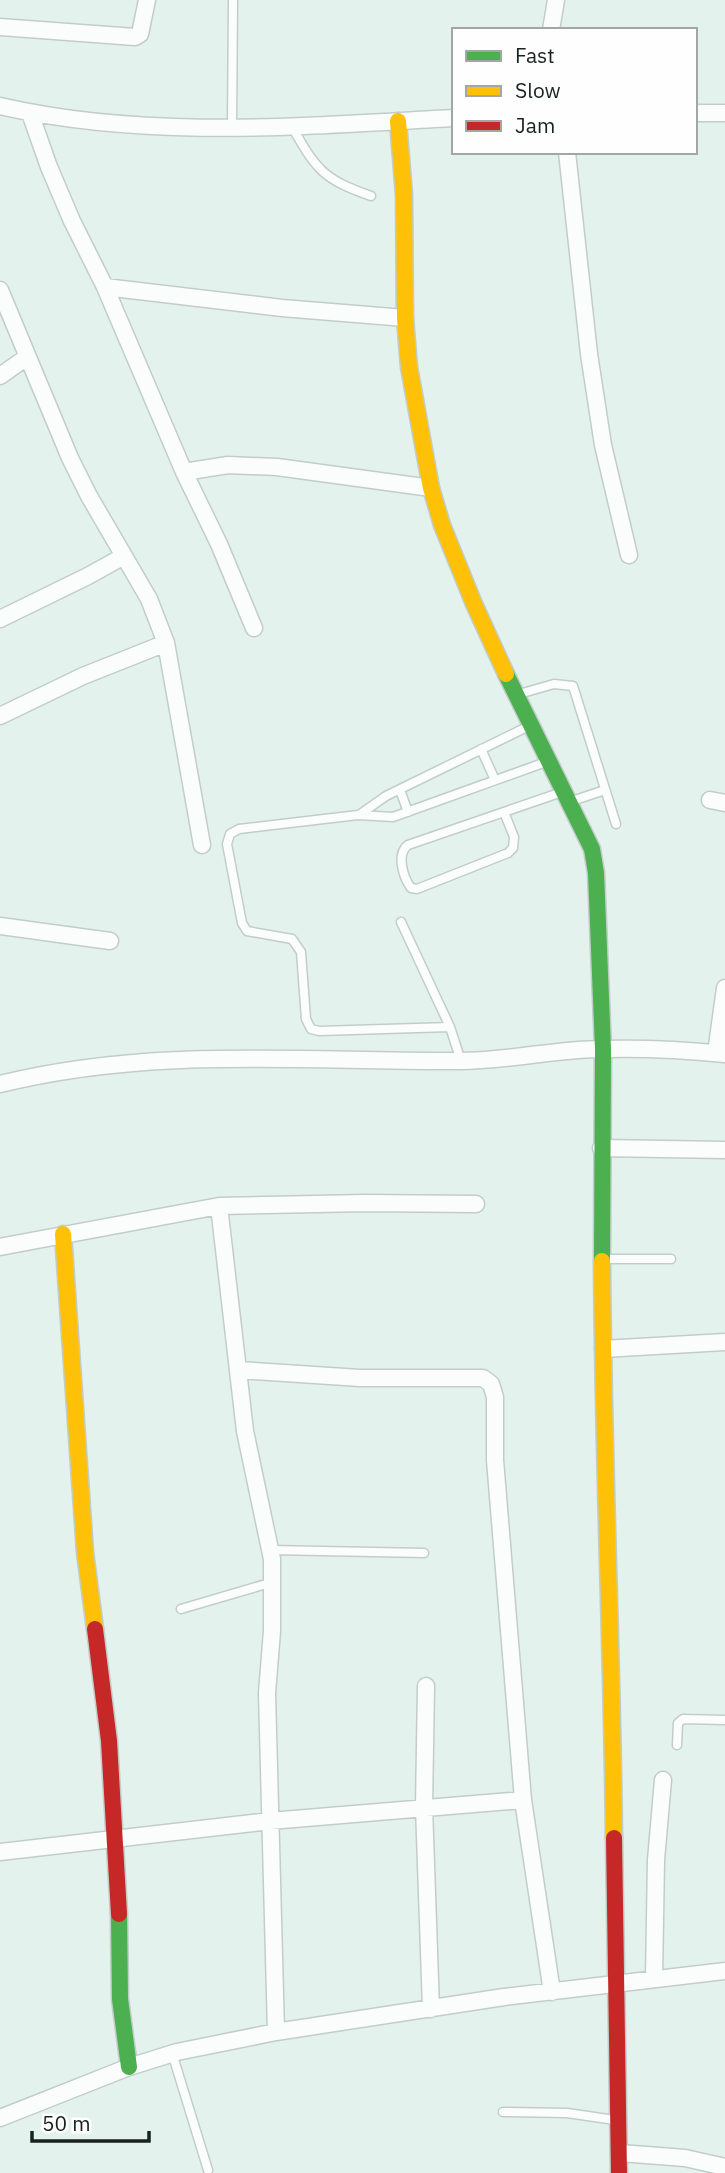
<svg xmlns="http://www.w3.org/2000/svg" width="725" height="2173" viewBox="0 0 725 2173" font-family="'IBM Plex Sans',sans-serif">
  <rect width="100%" height="100%" fill="#e4f2ee"/>
  <g fill="none" stroke-linecap="round" stroke-linejoin="round">
    <defs>
      <path id="lane" d="M291 125C316 169 322 179 371 196
        M232 127 233 0
        M519 694 554 684 573 686 616 824
        M481 749 495 780
        M400 790 408 812
        M572 801 605 790
        M504 812 514 837 513 848 508 853 417 889 411 888C403 877 396 854 408 845L562 792
        M359 815 386 796 527 727
        M401 922 450 1027 461 1061
        M450 1027 319 1031 311 1029 306 1019 301 952 292 939 247 931 242 923 227 844 230 834 239 829 358 815 393 817 546 762
        M605 1259H671
        M270 1550 424 1553
        M181 1609 273 1582
        M677 1745 678 1723 683 1719 725 1720
        M172 2053 208 2170
        M503 2112 567 2113 615 2120"/>
      <path id="street" d="M0 27 135 37 140 34 147 0
        M551 30 556 0
        M0 106C148 140 304 126 454 118
        M30 113 49 167 72 221 105 287 184 472 219 544 254 628
        M695 113H725
        M567 152 589 354 603 445 629 555
        M105 287 282 308 405 318
        M0 290 70 458 89 496 149 599 166 643 202 845
        M0 376 27 357
        M184 472 228 465 277 467 431 488
        M0 619 88 576 124 556
        M0 716 83 676 166 643
        M710 800 725 803
        M0 926 110 941
        M716 1053 725 988
        M0 1084C154 1046 304 1062 460 1061 508 1061 555 1049 603 1049 643 1048 685 1050 725 1054
        M601 1148 725 1150
        M219 1206 245 1431 272 1559V1631L267 1693 276 2032
        M0 1247 219 1206 365 1203 476 1204
        M603 1349 725 1342
        M239 1370 360 1378H483L491 1384 495 1397V1460L523 1800 552 1992
        M426 1686 424 1807 431 2009
        M0 1852 270 1821 523 1800
        M654 1978 656 1860 663 1780
        M0 2118 129 2067 177 2052 276 2032 504 1997 725 1971
        M620 2153 685 2158 725 2167"/>
      <path id="fast" d="M506 674 592 849 596 873 603 1049 602 1261
        M119 1914 120 1999 129 2067"/>
      <path id="slow" d="M398 121 404 195 405 318 409 367 431 488 442 525 474 604 506 674
        M63 1234 85 1552 95 1629
        M602 1261C603 1453 612 1646 614 1838"/>
      <path id="jam" d="M95 1629 109 1741 119 1914
        M614 1838 619 2173"/>
    </defs>
    <use href="#lane" stroke="#c2cdca" stroke-width="11"/>
    <use href="#street" stroke="#c2cdca" stroke-width="19"/>
    <use href="#fast" stroke="#c2cdca" stroke-width="19"/>
    <use href="#slow" stroke="#c2cdca" stroke-width="19"/>
    <use href="#jam" stroke="#c2cdca" stroke-width="19"/>
    <use href="#lane" stroke="#fbfdfc" stroke-width="8"/>
    <use href="#street" stroke="#fbfdfc" stroke-width="16"/>
    <use href="#fast" stroke="#4caf50" stroke-width="16"/>
    <use href="#slow" stroke="#ffc107" stroke-width="16"/>
    <use href="#jam" stroke="#c62828" stroke-width="16"/>
  </g>
  <rect x="452" y="28" width="245" height="126" fill="#fefefe" stroke="#a2a6a5" stroke-width="2"/>
  <rect x="466" y="51" width="35" height="10" fill="#4caf50" stroke="#a2a6a5" stroke-width="2"/>
  <text x="515" y="63" font-size="21" fill="#18221f">Fast</text>
  <rect x="466" y="86" width="35" height="10" fill="#ffc107" stroke="#a2a6a5" stroke-width="2"/>
  <text x="515" y="98" font-size="21" fill="#18221f">Slow</text>
  <rect x="466" y="121" width="35" height="10" fill="#c62828" stroke="#a2a6a5" stroke-width="2"/>
  <text x="515" y="133" font-size="21" fill="#18221f">Jam</text>
  <path d="M32 2131v10h117v-10" fill="none" stroke="#18221f" stroke-width="3.5"/>
  <text x="42" y="2131" font-size="21" fill="#18221f" stroke="#fefefe" stroke-width="5" paint-order="stroke">50 m</text>
</svg>
